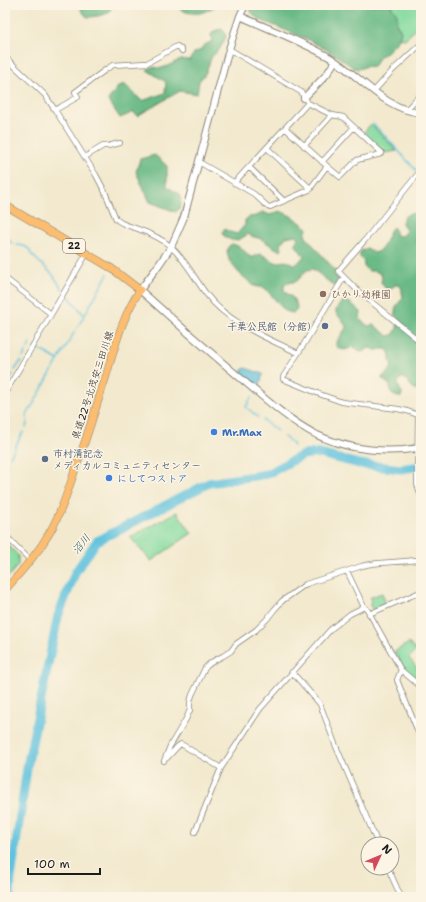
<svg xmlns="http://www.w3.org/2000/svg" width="426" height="902" viewBox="0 0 426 902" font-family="'Shantell Sans','Klee One',sans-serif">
  <rect width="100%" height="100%" fill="#fcf5e5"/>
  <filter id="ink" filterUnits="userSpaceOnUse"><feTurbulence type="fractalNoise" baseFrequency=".025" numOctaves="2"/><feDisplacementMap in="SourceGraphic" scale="8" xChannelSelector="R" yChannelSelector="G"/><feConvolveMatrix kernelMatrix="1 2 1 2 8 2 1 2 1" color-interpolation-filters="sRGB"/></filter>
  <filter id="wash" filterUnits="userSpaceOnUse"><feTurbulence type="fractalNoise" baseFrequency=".012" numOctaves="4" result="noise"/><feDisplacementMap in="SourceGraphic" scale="16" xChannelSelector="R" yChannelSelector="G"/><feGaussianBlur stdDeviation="0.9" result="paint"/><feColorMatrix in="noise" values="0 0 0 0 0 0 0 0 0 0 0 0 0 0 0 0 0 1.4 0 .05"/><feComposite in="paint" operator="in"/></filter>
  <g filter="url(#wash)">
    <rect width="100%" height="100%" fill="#f2e9ce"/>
    <path fill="#83da9f" stroke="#507b5e" d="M391 5H421V34L416 29 405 39 399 38 401 31 396 24Z
      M371 124 397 151 385 153 364 132Z
      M177 512 192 533 151 561 130 537Z
      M5 542 18 555V565L5 581Z
      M382 593 386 604 373 610 370 606 371 597Z
      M409 643 416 651 409 658 421 673 415 679 404 669 394 652Z"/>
    <path fill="#6aba86" stroke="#436b51" d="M82 5H111C111 8 111 10 109 12 106 15 93 17 88 17L86 16 81 10Z
      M177 5H218C212 8 206 12 200 13 192 14 179 12 177 5Z
      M251 5H391V7C398 12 398 17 396 24L401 31 399 38 396 43 385 54 380 56 376 63 372 67 366 66 362 68 358 69 354 68 334 54 307 39 258 19 251 12 250 9Z
      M221 29 224 31 226 37 219 50 212 56 205 74 199 81 197 94 180 91 137 116 134 112 120 118 108 100 118 87 124 84 142 101 165 93 166 82 147 70C152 64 156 69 162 68 169 66 174 62 180 60 183 59 187 60 190 60L194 53 201 50 203 46 212 41 211 35 214 31Z
      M155 155 167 166V187L180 194 181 206 176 212 150 202 136 172 140 159Z
      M280 211 291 216 308 228 305 233 306 237 334 269 339 277 338 284 334 286 313 269 307 270 297 281 288 283 284 285V291L293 298 297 306 296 311 293 313 285 311 265 288 254 286 238 272 229 260 227 251C228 249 229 246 230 245 236 241 248 255 252 258L254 256 261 254 277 263C284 260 289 261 295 265L299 262 304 256 295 244 298 238 295 235 286 237 280 244 282 248 281 251C274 248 269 244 263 240 258 237 253 238 248 234 236 242 233 243 222 234L224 229 230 232 237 234 245 225V220L249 217 257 216 260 213 263 212 270 215Z
      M411 213 416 215 421 219V305L416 314 421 321V394L411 386 405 378H402C395 381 399 388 402 393L401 397C391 397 391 393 390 385L382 379V377C387 373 395 369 390 361 391 356 389 348 383 349 379 349 380 350 376 350 372 350 374 348 370 348 366 349 364 352 361 352 358 352 355 348 353 346 347 351 341 351 336 346V343L346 328 345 324 336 313C336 309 337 307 340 304 346 296 356 308 361 312L360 319 368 326 374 325 387 335 389 336 394 334 397 328 398 320 395 316C395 312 395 307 398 304 400 301 402 300 403 296L402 293V289L399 285H395L392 288 388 289 385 288 381 282 382 278 381 274 375 271H369C365 268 363 267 364 262 360 258 358 256 361 251L367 249 376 253 383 247 391 229 393 227 395 229V235L401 236 405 234 406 230 402 223C403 218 405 215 411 213Z"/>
    <path fill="#60c2de" stroke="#3e6f7d" d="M245 368 263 374 259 387 241 371Z"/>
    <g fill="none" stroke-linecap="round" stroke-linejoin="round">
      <path stroke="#60c2de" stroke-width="1.5" d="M373 124C389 139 402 156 417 171
        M5 236 12 243
        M17 245 24 246 29 249 31 254 53 275 63 290
        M66 293 84 315
        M77 328 108 274
        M35 347 58 360
        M28 348 30 344
        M23 357 26 352
        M15 370 21 361
        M8 383 13 374
        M5 388V387
        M251 398 246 407 258 417
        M263 420 277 431
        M26 427 27 424V415L75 331
        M284 437 292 443 294 446
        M10 457 23 432
        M5 465 7 462"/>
      <path stroke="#60c2de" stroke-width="9" d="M10 897 11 878 28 762 58 616 76 571 97 541 209 483 267 474 303 455 316 453 359 464 401 469 421 466"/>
    </g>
  </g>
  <g filter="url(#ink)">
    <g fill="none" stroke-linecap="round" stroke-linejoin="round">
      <defs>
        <path id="minor" d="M229 49 301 92 308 103 332 115 343 117 382 153 381 154 357 160 340 177 327 166 285 128
          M5 57 45 95 55 110 96 175 105 192 116 219C122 225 131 226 138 229 149 233 161 238 170 246 187 261 194 278 207 295 228 323 267 338 298 353
          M374 91 393 70 421 44
          M55 110 78 97 75 92 108 68 113 65 147 63 177 46 180 48 182 51
          M406 110 421 94
          M304 146 332 115
          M267 148 311 189
          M85 157 103 146H108L120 143
          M199 162 254 194 268 207H270L309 190 327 166
          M322 162 354 127
          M249 167 282 199 284 201
          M421 170 365 240 338 271 358 291 417 339 421 335
          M234 183 308 103
          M344 277 304 344 283 377V379L322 395 342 402 398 409 407 411 421 416
          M5 278 51 314
          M417 339 421 347
          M5 393 87 253
          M418 415 417 484 421 496
          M5 535 30 560
          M347 571 364 607
          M369 614 418 593 421 594
          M401 670 397 680 421 739
          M292 672 320 704 335 744 378 844
          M167 758 178 746 181 744 221 768
          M164 761 170 746 186 719 190 710V702L192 695 205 668 208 665 215 660 223 656 231 651 236 644 256 630 267 619 274 610 282 601 306 584 362 566C379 561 398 563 416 560
          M195 832 221 768 260 709 331 629 350 614 364 607 367 609 401 670 421 687
          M388 868 401 897"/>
        <path id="tertiary" d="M245 5 240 16 229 49 184 217 171 247 158 266 140 290C172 319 205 348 238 376 263 397 288 420 317 435 343 447 374 452 403 450 409 449 415 449 421 447
          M240 16C269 29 301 41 329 57 360 75 383 109 421 113
          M304 98 327 74 335 61"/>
        <path id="primary" d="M5 205 111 268 140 290C121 318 114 351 104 383 94 413 85 443 74 473 66 496 59 519 45 540 34 558 19 574 5 590"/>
      </defs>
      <use href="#minor" stroke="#878275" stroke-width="6"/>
      <use href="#tertiary" stroke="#878275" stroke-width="8"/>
      <use href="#primary" stroke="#878275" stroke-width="8"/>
      <use href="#minor" stroke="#fff" stroke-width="4.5"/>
      <use href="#tertiary" stroke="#fff" stroke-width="6"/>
      <use href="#primary" stroke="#fcbd6f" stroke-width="7"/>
    </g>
  </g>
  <circle fill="#8d6e63" stroke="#fcf5e5" stroke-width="1.5" cx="323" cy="294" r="4"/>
  <g fill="#5c6f8a" stroke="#fcf5e5" stroke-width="1.5">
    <circle cx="325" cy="326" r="4"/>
    <circle cx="45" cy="459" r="4"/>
  </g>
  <g fill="#3f7fe0" stroke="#fcf5e5" stroke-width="1.5">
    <circle cx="214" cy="432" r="4"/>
    <circle cx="109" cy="478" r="4"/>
  </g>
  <g text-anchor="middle" stroke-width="3" stroke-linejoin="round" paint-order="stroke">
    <rect fill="#fcf5e5" stroke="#5f5d58" stroke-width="1" x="63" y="239" width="22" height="14" rx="3"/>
    <g font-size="9" font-weight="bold" fill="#1c1c1c">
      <text x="74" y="249">22</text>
    </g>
    <g font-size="10" font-weight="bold" fill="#785e54" stroke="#fcf5e5" text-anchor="start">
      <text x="331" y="298">ひかり幼稚園</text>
    </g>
    <g font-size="10" font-weight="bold" fill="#4e5e75" stroke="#fcf5e5" text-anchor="end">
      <text x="317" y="330">千栗公民館（分館）</text>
      <text x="53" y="457" text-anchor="start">市村清記念<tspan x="53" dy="12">メディカルコミュニティセンター</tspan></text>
    </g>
    <g font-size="10" fill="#1c1c1c" stroke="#fcf5e5">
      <text transform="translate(92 385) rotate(-72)" y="4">県道22号北茂安三田川線</text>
    </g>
    <g font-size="10" font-weight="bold" fill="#366cbe" stroke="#fcf5e5" text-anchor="start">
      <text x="222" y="436">Mr.Max</text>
      <text x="117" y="482">にしてつストア</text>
    </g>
    <g font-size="11" font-style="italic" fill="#375e6a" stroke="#fcf5e5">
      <text transform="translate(81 544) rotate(-51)" y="4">沼川</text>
    </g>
  </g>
  <rect width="426" height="902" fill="none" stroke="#fcf5e5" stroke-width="20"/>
  <g transform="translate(380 856) rotate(46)"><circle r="19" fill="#fcf5e5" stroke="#a29e95"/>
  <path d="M0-3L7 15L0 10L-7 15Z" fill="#d1495b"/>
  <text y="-6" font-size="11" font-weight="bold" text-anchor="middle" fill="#1c1c1c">N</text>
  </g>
  <path d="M28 868v6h72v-6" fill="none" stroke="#1c1c1c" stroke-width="2"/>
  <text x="34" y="868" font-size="12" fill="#1c1c1c" stroke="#fcf5e5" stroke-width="3" paint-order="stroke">100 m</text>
</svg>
